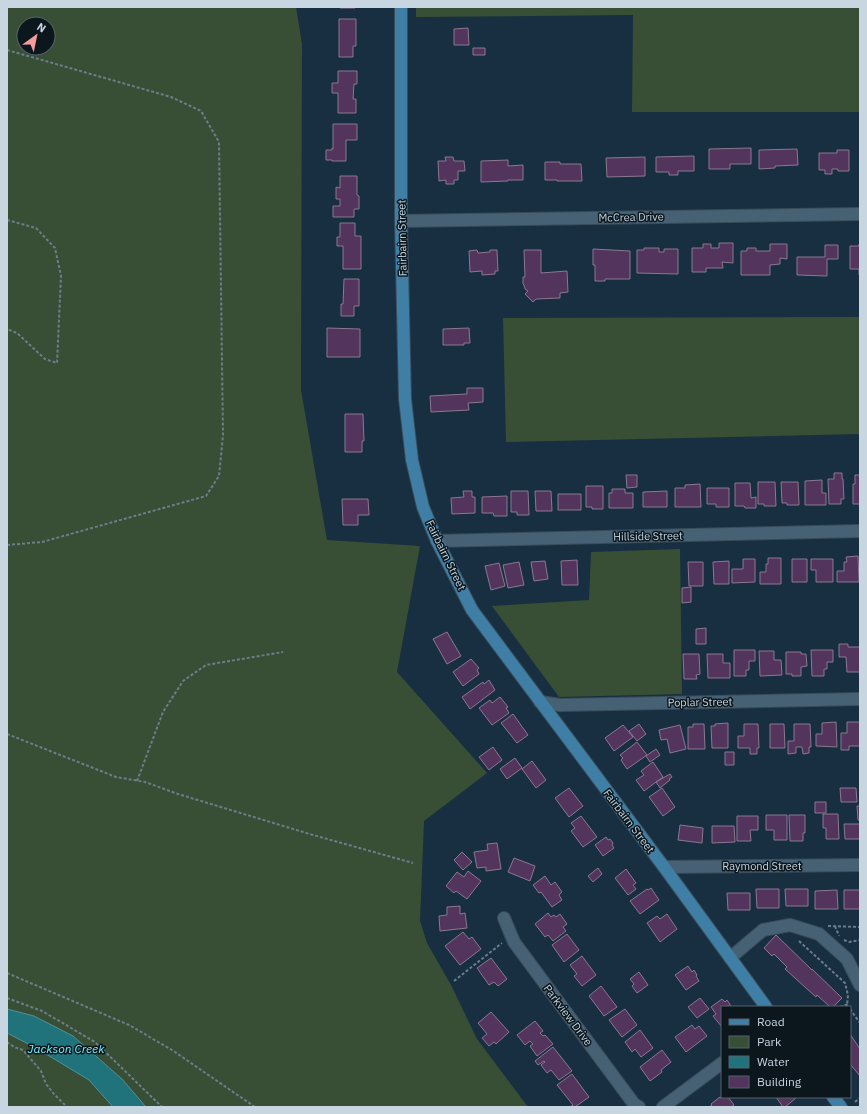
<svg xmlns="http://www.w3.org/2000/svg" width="867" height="1114" viewBox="0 0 867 1114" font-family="'IBM Plex Sans',sans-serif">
  <rect width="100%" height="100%" fill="#172f40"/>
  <path fill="#384f35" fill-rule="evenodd" d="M7 7H296L302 44 301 390 327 540 420 546 397 672 487 773 424 821 420 921 427 943 451 985 477 1039 528 1107H146L122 1079 73 1036 34 1016 7 1009ZM24 24H48V48H24Z
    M416 7H860V112H632L633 15 416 17Z
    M860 317V434L506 442 503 318Z
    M680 549 682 694 559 697 492 606 589 600 591 552Z
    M7 1033 36 1048 89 1080 113 1107H7Z"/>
  <path fill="#21737b" stroke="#53919a" d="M7 1009 34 1016 73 1036 122 1079 146 1107H113L89 1080 36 1048 7 1033Z"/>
  <path fill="#53345d" stroke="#8b7891" d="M340 7H355V8H340Z
    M339 19H356V46H353V57H339Z
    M468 28 469 45H454V29Z
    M473 48H485V55H473Z
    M338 71H357V84H354L353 99H356V113H338V93H332V83H338Z
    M333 124H357V140H346V161H332V160H326V150H332V148L333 149Z
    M751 148V164H730V169H709V149Z
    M797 149 798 165 775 166V168L759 169V150Z
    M837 150H849V171H838V169H832V174H825V170H819V153H837Z
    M694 156V171H678V175H669V172H656V157Z
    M445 157H453L454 161H464L465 171H458V180H454V184H446V180L439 181 438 161H446Z
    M645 157V176L607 177 606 158Z
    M508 160V166L523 165V180H508V181L481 182V161Z
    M545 162H560V164H581L582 181H557V180H545Z
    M340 176H357V195L359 196V209H354V217H333V206H340V199H336V187L340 188Z
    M340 223H355V236H361V269H343V246H337V237H340Z
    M719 243H733V263L722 262 723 268H706V272H692V248H703V244H711V248H719Z
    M770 244H787V259L780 258V264L770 265V275H741V251H747V248H756V251H770Z
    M859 244H860V275H859V269H850V246H859Z
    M825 245H838V259H827V276L797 275V257H825Z
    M644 248H659V252H664V249H678V274L637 273V250H644Z
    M593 249 630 251V279H605V281H595V265H593Z
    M477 250 478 253 490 252V250H497L498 271H495V274L482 275V271L470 272 469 251Z
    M524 250H541V273L567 271 568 292 560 293V298L536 299 533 302 525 294 528 291 525 289 524 285 523 284V277H525Z
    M344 279H359V306H354V316H341V304H343Z
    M327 328 360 329V357H327Z
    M469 328 470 343H464V345H443V329Z
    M467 388H483V402L468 403 469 410 431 412 430 396 467 394Z
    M345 414H363L364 441H362V452H345Z
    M834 473H842V479H843L844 499H841V504H829L828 479H834Z
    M626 475H637V487L627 488Z
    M855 475H860V504H853V484H855Z
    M822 480V493H826V505H805V481Z
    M758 482H775L776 506H764V504H758Z
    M781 482H798L799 505H787V503H782Z
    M735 483H750L751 498 756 497V508H745L744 506H735Z
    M700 484 701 507H675V488H685V485Z
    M586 486H603V509H592V507H586Z
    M707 488H729V507H716V504H707Z
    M612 489H625V493H633V508H609V493H612Z
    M463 491H472V497H475V513L452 514 451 498 464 497Z
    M511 491H528L529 515H517V512H511Z
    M535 491H551L552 511H536Z
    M667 491V507H643V492Z
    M558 494H581V510H558Z
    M507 496V516H494L493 513H482V497Z
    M342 499H368L369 515H358V525H343Z
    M858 556 859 582H837V571H844V562H847L846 557Z
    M768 558H781V584H760V572H766V564H768Z
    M743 559H755V582L732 583V569H743Z
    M792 559H807V582H792Z
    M811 559H833V582H816V570H811Z
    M577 560 578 585H562L561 561Z
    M545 561 548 579 534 581 531 562Z
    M729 561V584H714L713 562Z
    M519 562 524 585 508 588 503 565Z
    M688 562H703V586H689Z
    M499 563 505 586 491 590 485 566Z
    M691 587V602L682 603V588Z
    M706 628V644H696V629Z
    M447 632 461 656 447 664 433 639Z
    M839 644H848V647H860V672H847L846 657H839Z
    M734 650H755V661H749V670H746V676H734Z
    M811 650H833V662H827V669H824V676H812Z
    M759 651H774V660H781L782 675 760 676Z
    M786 652H801V654H806L807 666 801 667V676H792V674H786Z
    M683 654H699L700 674 696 675 697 679H684Z
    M707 654H723V663H730V678H708Z
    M471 659 479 668 477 670 479 674 463 686 453 672Z
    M489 680 495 690 470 709 462 697 483 682 484 684Z
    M500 697 508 707 506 708 509 713 492 725 479 708 490 700 492 703Z
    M513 714 528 735 517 743 501 723Z
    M836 722 837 747 816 746V734H822V723Z
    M847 722H860V746H849V750H841V733H847Z
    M728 723V748H712L711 726H715V724Z
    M639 724 646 734 637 741 629 731Z
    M693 724H704L705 749H688V727H693Z
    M744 724H758L759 748H757V754H750V748H738V736H744Z
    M770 724H784L785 748H770Z
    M794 724H810L811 747H809V753L803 754 802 747H796V753L788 754V741H794Z
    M623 725 633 737 614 751 605 738Z
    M680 725 686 749 670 753 667 739 661 740 659 730Z
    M637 742 647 755 627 769 621 760 623 758 620 755Z
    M493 747 502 760 489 770 479 757Z
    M656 749 660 755 650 762 646 756Z
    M725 752H734V765H725Z
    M515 758 522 768 507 779 500 769Z
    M532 761 546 780 536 788 522 769Z
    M653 762 663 777 644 791 636 780 644 775 641 771Z
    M670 774 672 777 669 779 670 780 660 788 656 782Z
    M569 788 583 806 569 817 555 798Z
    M662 788 675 807 663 816 649 797Z
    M840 788H856L857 802H841Z
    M815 802H826V813H815Z
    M857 806H860V820H858Z
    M823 814H838L839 839H826V828H823Z
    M766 815H787V840H774V830H766Z
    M789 815H805V833H803V841H790Z
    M581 816 597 837 583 847 571 831 575 828 571 823Z
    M737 816H758V830H750L751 841H737Z
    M844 824H860V839H845Z
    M680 825 703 828 702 843 678 840Z
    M712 826H734L735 842 712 843Z
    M606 837 608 840 610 839 613 843 612 845 614 848 603 856 595 845Z
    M497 843 501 869 486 871V867L477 868 474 852 488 850 487 844Z
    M462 852 472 862 463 870 454 860Z
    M514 858 535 866 530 881 508 872Z
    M598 868 602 874 593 882 588 876Z
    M626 869 636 883 633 885 636 889 628 895 615 878Z
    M468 871 481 881 467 899 456 891 454 893 446 886 457 872 464 877Z
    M545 876 551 885 555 882 562 892 559 895 562 900 552 907 541 892 539 893 533 885Z
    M651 888 659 900 640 914 630 901 647 889 648 890Z
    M756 889H779V908H757Z
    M785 889H808V906H786Z
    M837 890 838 909H815V891Z
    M844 890H860V909H844Z
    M727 893H750V910H728Z
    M460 906V914L465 913 467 928 440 931 439 916 447 915V907Z
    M548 913 551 917 554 915 556 917 560 914 567 924 563 927 566 931 553 941 548 935 545 937 535 924Z
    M667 914 677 929 660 942 647 923 657 916 660 919Z
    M463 932 469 939 472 937 481 949 460 965 445 946Z
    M567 934 579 950 564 962 552 945Z
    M776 935 812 970V969L842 998 833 1007H830L817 995 816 997 785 969 787 967 774 954 772 956 764 948Z
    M582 956 596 975 582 986 574 976 577 974 570 965Z
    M491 958 507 979 498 986 494 982 489 985 477 968Z
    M688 966 692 972 694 970 697 975 696 976 699 981 686 990 675 975Z
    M639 972 648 985 637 993 632 986 634 984 630 979Z
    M601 986 617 1007 604 1016 589 996Z
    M700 998 709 1009 697 1018 688 1007Z
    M722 999 725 1002 727 1000 731 1006 722 1007V1027L713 1016 716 1014 711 1007Z
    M625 1009 637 1025 622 1037 609 1020Z
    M491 1012 509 1032 496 1044 494 1042 489 1046 482 1038 487 1034 478 1023Z
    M535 1021 543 1031 540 1033 543 1036 545 1035 553 1044 537 1056 530 1046 533 1044 530 1041 525 1045 517 1035Z
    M692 1025 695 1029 699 1026 707 1036 686 1052 675 1037Z
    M640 1030 653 1048 641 1057 635 1049 632 1052 625 1042Z
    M850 1034 860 1049V1076L850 1064Z
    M553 1047 572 1071 559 1080 551 1070 547 1073 541 1065 545 1062 544 1061 538 1065 535 1061Z
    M662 1050 671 1062 661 1070 662 1072 650 1081 640 1067Z
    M572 1074 589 1097 575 1107H570L573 1105 557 1085Z
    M720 1097 721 1098 723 1097H728L734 1105 731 1107H709L712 1105 711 1104Z
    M776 1097H795L796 1098 785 1107H783Z"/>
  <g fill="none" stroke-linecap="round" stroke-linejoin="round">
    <defs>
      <path id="minor" d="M401 221 860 214
        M437 541 860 531
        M540 702 560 705 860 699
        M664 867 860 865
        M504 918 514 942 634 1104 639 1107
        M730 958 763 930 790 925 819 934 847 959 860 985
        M663 1107 722 1063"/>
      <path id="major" d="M401 7V221L405 399 412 460 423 507 437 541 472 610 664 867 766 1007
        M833 1097 841 1107"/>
    </defs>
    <use href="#minor" stroke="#394c5a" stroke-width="14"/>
    <use href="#major" stroke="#394c5a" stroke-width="14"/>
    <path stroke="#6b7e8c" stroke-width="2" stroke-dasharray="3 2" stroke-linecap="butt" d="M7 50 171 97 201 111 219 142 223 435 219 476 206 496 42 542 7 545
      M7 220 36 228 55 248 61 276 57 363 45 359 17 333 7 329
      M7 734 116 777 145 782 178 794 313 835 413 863
      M137 781 163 712 183 681 206 665 283 652
      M828 926 860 927
      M835 926 839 936
      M844 940 849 942 860 940
      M799 941 845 983 848 995 847 1006 848 1007
      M7 973 129 1025 172 1050 255 1107
      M454 981 502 943
      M7 998 42 1011 95 1042 162 1107
      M840 1007 848 1004
      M850 1009 860 1023
      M7 1042 14 1047 23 1050 41 1071 46 1084 54 1094 67 1107
      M855 1102 860 1098"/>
    <use href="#minor" stroke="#476174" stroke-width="12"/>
    <use href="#major" stroke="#407fa5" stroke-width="12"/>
  </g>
  <g text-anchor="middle" stroke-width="3" stroke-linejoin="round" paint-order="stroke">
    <g font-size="11" fill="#c8d6e1" stroke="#0b161d">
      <text transform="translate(631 217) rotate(-1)" y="4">McCrea Drive</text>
      <text transform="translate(402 238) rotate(-91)" y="4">Fairbairn Street</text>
      <text transform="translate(648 536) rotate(-1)" y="4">Hillside Street</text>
      <text transform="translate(446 555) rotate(64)" y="4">Fairbairn Street</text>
      <text transform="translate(700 702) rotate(-1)" y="4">Poplar Street</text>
      <text transform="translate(629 821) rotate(53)" y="4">Fairbairn Street</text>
      <text x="762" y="870">Raymond Street</text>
      <text transform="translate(568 1015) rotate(53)" y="4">Parkview Drive</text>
    </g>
    <g font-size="12" font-style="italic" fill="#7aeffb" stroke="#0b161d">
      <text x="66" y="1053">Jackson Creek</text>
    </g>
  </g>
  <rect width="867" height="1114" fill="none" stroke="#c8d6e1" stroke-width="16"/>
  <rect x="721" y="1006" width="130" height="92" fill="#0b161d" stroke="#57636b"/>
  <rect x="729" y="1019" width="20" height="6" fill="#407fa5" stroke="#57636b"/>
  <text x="757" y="1026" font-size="12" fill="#c8d6e1">Road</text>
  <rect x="729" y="1036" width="20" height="12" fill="#384f35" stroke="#57636b"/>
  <text x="757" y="1046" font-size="12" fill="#c8d6e1">Park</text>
  <rect x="729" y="1056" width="20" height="12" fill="#21737b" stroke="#57636b"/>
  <text x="757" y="1066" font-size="12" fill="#c8d6e1">Water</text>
  <rect x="729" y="1076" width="20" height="12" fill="#53345d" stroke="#57636b"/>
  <text x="757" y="1086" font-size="12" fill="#c8d6e1">Building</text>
  <g transform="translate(36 36) rotate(33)"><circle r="19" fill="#0b161d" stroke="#57636b"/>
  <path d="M0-3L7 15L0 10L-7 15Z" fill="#f59b9c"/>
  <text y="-6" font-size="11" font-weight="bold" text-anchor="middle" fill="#c8d6e1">N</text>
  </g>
</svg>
